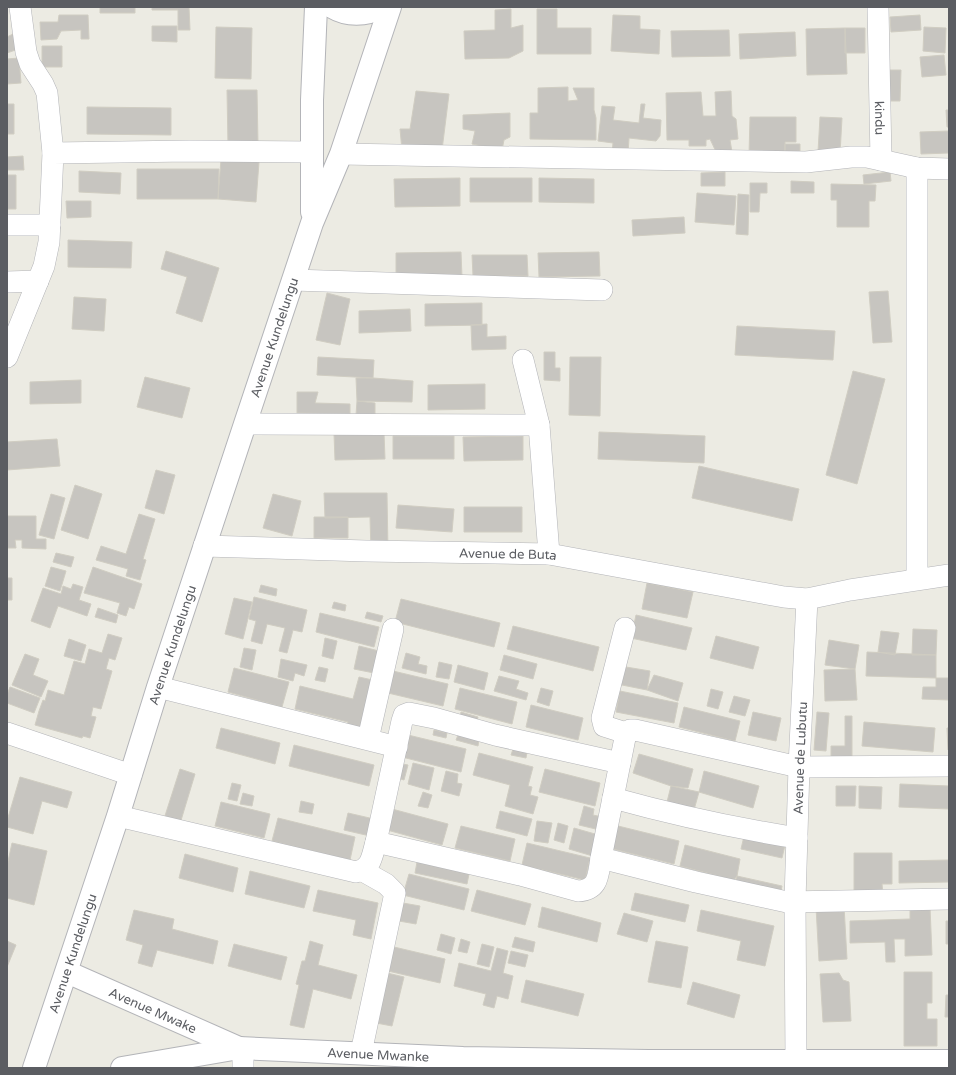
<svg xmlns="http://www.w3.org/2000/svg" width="956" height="1075" viewBox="0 0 956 1075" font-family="'Varela Round',sans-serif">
  <rect width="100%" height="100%" fill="#ecebe3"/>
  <path fill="#c7c5c0" stroke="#d0cdc2" d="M100 7H135V13H100Z
    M152 7H189L190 30H178V10H152Z
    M511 9V28L523 25V51L509 58 465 59 464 31 495 30V10Z
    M537 9H557V28H591V54H537Z
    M59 15H88L89 39H81V30L61 31 57 39 41 40 40 22H58Z
    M613 15 640 16V29L660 30 659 54 611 51Z
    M920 15 921 30 891 32 890 17Z
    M152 26H177V42L152 41Z
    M216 27 252 28 251 79 215 78Z
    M924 27 946 28 945 53 923 51Z
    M845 28 847 74 807 75 806 29Z
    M845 28H865V53H845Z
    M729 30 730 56 672 57 671 31Z
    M795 32 796 56 740 59 739 34Z
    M13 34 21 48 7 53V37Z
    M42 46H62V67H42Z
    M944 55 946 75 922 77 920 57Z
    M19 58 21 83 7 84V59Z
    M890 70H901L900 101H889Z
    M568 87V101L578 100 573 88H594V110L596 118V140L530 139V113H538V88Z
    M227 90H257L258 145 228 146Z
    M416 91 449 94 442 150H402L400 129H410Z
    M731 91 732 116 736 119 738 139 730 140 733 158 718 156 710 139 706 140V146H689V140H667L666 93 701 92 703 116H716L715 92Z
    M7 104H14V134H7Z
    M641 104H645L643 118 661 120 660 136 656 141 629 138 628 154 612 153 613 143 598 141 602 106 615 107 613 120 639 123Z
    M87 107 171 108V135L87 134Z
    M946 110H949V127H947Z
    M510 113V137L504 140 502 150 472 144 475 131 463 129V115Z
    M750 117H796V142H785V154L749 155Z
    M820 117 842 118 840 154 818 152Z
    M949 131V153L921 154 920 132Z
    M785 144H800V156H785Z
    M23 156 24 170H7V157Z
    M221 159 259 162 256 202 218 199Z
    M137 169H219L218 199H137Z
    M79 171 121 173 120 194 79 192Z
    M725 172V186H701V173Z
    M890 172 891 181 864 184 863 175Z
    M7 175H16V209H7Z
    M460 178V206L395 207 394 179Z
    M470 178H532V202H470Z
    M539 178 594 179V203L539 202Z
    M791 181 814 182V193H791Z
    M750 183H767V193H760L759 212H750Z
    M831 184 876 185 875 201H869V227H837V200H831Z
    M697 193 736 196 734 225 695 222Z
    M738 194 749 195 748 235 736 234Z
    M66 201H91V217L67 218Z
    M684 217 685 233 633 236 632 220Z
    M68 240 132 242 131 268 68 267Z
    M166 251 219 268 202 322 176 313 187 277 161 269Z
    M461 252 462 277H396V253Z
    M599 252 600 276 539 277 538 253Z
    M472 255H527L528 276H473Z
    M888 291 892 342 873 343 869 292Z
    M327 293 350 299 340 345 316 340Z
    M74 297 106 299 104 331 72 329Z
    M482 303V325L425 326V304Z
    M410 309 411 331 359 333V311Z
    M487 324V337L506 336V349L472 350 471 325Z
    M737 326 835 331 833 360 735 355Z
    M544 352H555V368H560V381L544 380Z
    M318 357 374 360 373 378 317 375Z
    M570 357H601L600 416 569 415Z
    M853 371 885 379 857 484 826 475Z
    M145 377 190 388 182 418 137 407Z
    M356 378H373L413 381 412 402 357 401Z
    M81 380V403L30 404V382Z
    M485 384V409L428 410V385Z
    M297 392H318L315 403 350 404V414L297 413Z
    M357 401 375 403V416L356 415Z
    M599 432 705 436 704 463 598 459Z
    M384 433 385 459 335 460 334 434Z
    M393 436H454V459H393Z
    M523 436V460L464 461 463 437Z
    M57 439 60 466 7 470V442Z
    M699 466 799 489 792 521 692 498Z
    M156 470 175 475 164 514 145 508Z
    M75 485 102 494 88 539 61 530Z
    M324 493H387L388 551H371L370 517 325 518Z
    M51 494 65 498 54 539 39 535Z
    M273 494 301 501 292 536 263 528Z
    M398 505 454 509 452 532 396 528Z
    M464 507H522V532H464Z
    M139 514 155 519 143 559 146 560 140 580 126 576 128 569 96 560 101 546 126 554Z
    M7 516H36V539H46V549L22 548V540H15L16 548H7Z
    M314 517H348V538H314Z
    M56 553 74 557 71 567 53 562Z
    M51 567 66 571 60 591 45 586Z
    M93 567 142 584 134 609 129 607 126 616 117 613 120 603 84 593Z
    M7 578H12V600H7Z
    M647 583 693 592 687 618 642 609Z
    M73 584 83 587 79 600 91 604 87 616 58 606 50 628 31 621 43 588 61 594 63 586 71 589Z
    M261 585 277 589 276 596 259 592Z
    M254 597 307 610 302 632 293 630 287 653 279 651 285 628 267 624 262 644 251 641 256 621 249 619Z
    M234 598 252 602 243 639 225 634Z
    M401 599 500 623 494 647 395 622Z
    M334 602 346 605 345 611 332 608Z
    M98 608 118 615 116 623 95 617Z
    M367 612 383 616 381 622 365 618Z
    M320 613 379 627 374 647 316 632Z
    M636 615 692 628 686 650 631 638Z
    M513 626 599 647 593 671 507 649Z
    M913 629 937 630 936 655H912Z
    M881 631 899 633 895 655 878 652Z
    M108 634 122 638 115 660 109 658 106 669 112 671 101 709 93 707 91 716 96 717 90 738 83 736 82 738 35 725 39 711 43 700 45 701 48 690 64 695 74 661 85 664 89 649 102 653Z
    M716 636 759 647 753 669 710 658Z
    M325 638 337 641 333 659 322 656Z
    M69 639 86 645 81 661 64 656Z
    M829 640 859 645 855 669 825 665Z
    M359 646 379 651 374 673 354 669Z
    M244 648 256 650 252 670 240 667Z
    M867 652 936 655V678L866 676Z
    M406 653 420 657 418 664 427 666 426 674 402 668Z
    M25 654 39 659 33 675 48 681 41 697 12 685Z
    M504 655 537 664 533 679 500 670Z
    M281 659 307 665 304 676 295 673 293 681 278 677Z
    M439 662 452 665 449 679 436 677Z
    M458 665 488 673 484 690 454 682Z
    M620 666 650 671 647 690 617 684Z
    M319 667 328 669 325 682 315 680Z
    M234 668 289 682 282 707 228 692Z
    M855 669 857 700 825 701 824 670Z
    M393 671 448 684 443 706 388 693Z
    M654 675 683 683 678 701 647 690Z
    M499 676 519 681 516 689 528 693 526 700 494 691Z
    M359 677 377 681 365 731 347 726 348 722 295 709 300 686 353 699Z
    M936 678H949V700L922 699 923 687H936Z
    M10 687 40 698 34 713 7 703V695Z
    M460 688 517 702 512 724 455 709Z
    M541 688 553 691 549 706 537 702Z
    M711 689 723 692 718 709 707 706Z
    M620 691 678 703 674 723 616 712Z
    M734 696 750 700 745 716 729 712Z
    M531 705 583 718 578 740 526 727Z
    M684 707 740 721 735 741 679 727Z
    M461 712 478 717 476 727 459 722Z
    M753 712 781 718 776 741 748 735Z
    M817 712 829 713 826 751 814 750Z
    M845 716H852V758H831V746H845Z
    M864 722 935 728 933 752 862 746Z
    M221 728 280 743 275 764 216 748Z
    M947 728H949V750H948Z
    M434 730 447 733 446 738 433 735Z
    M408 735 466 749 461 772 402 757Z
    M458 735 479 740 478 746 456 740Z
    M294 745 374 765 369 786 289 766Z
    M513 749 527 752 526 758 511 755Z
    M479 753 533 767 528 786 532 787 530 795 538 797 533 814 505 806 510 785 473 775Z
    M639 754 693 769 688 788 671 786 633 773Z
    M398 763 408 765 404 780 394 777Z
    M413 763 434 768 429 790 408 784Z
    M180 769 195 774 179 827 163 822Z
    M545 769 600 783 595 806 539 792Z
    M446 771 458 774 457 783 462 784 459 796 441 791Z
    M704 771 759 786 753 808 699 792Z
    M20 777 72 792 67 808 42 801 33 834 7 827V821Z
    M232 783 241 785 237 801 228 799Z
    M900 784 949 786V809L899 807Z
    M671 786 699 792 692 817 665 810Z
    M836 786H856L855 806H836Z
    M859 786 882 787 881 809 859 808Z
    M423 792 432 795 428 808 418 806Z
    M243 793 254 796 252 806 240 804Z
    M301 801 314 804 312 814 299 812Z
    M221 802 270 814 264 838 215 826Z
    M584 806 594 809 593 815 607 818 604 831 579 825Z
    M392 809 448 824 442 845 387 830Z
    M500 811 532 819 527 836 496 828Z
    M348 813 374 819 370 836 344 830Z
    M278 818 355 837 350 860 272 841Z
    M537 821 552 823 548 843 534 841Z
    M558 823 568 826 564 843 554 840Z
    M614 825 679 841 674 864 609 848Z
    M461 826 515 839 510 861 455 848Z
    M574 828 602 836 596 857 569 849Z
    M745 832 786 841 782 858 741 849Z
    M12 843 47 851 34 905 7 898V866Z
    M527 843 590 858 585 880 522 865Z
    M685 845 740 859 737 876 734 880 680 866Z
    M854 853H892V884H882L883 894H854Z
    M185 854 238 868 233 892 179 878Z
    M949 860V882L899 883V861Z
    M417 862 469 874 467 884 415 873Z
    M250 871 310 886 304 908 245 894Z
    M409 874 469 889 464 910 403 895Z
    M737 876 782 886 779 899 734 889Z
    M318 890 378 903 371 939 353 935 356 920 313 911Z
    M477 890 531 904 525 925 471 911Z
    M635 893 689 905 685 922 631 910Z
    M403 903 420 906 416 924 399 921Z
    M844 906 847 959 819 961 816 907Z
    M542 907 601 923 597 942 538 927Z
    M930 907 932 955 905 956V939H894L895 962H886L885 942 850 943V921L910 919V908Z
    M134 910 174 919 172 929 218 941 213 964 157 950 152 967 138 963 143 945 126 940Z
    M701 910 774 926 765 966 737 960 741 941 697 931Z
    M624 913 653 921 647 942 617 934Z
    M946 921H949V944H946Z
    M441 934 455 938 451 954 437 950Z
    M515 937 535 942 533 952 512 947Z
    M461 939 470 942 467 953 458 951Z
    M7 941 16 945 7 967Z
    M310 941 323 945 318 965 357 975 351 999 313 989 304 1028 290 1025 299 985 296 984 302 961H305Z
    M656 941 688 947 681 988 648 982Z
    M234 944 287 957 281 980 228 966Z
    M482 944 494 947 489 967 477 964Z
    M394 947 445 959 440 983 388 971Z
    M497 948 508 951 503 973 513 976 508 999 497 996 494 1008 483 1005 486 994 454 986 459 963 491 971Z
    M511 951 528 955 525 967 508 963Z
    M383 972 404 977 392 1026 371 1022Z
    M904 972H932V1003H927V1019H937V1046H904Z
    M839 973 843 980 849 982 851 1021 823 1022 820 974Z
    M526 980 584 994 578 1016 521 1002Z
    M693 982 740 995 734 1018 687 1004Z
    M946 995H949V1017H945Z"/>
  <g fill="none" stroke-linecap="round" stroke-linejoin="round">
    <defs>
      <g id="minor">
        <path d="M20 7 26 52 30 64 43 84 47 93 53 153"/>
        <path id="s1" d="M878 7 881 160"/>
        <path d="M341 154 806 162 851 157H867L917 168 949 169"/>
        <path d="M7 225H50"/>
        <path d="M293 280 602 290"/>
        <path d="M7 282 38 281"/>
        <path d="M7 357 44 266 49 242 53 153 189 151 312 152"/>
        <path d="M523 360 539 425 549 554"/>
        <path d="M245 424 539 425"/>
        <path id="s2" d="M204 546 366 551 549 554 784 597 807 599 850 590 949 575"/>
        <path d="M917 579V168"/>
        <path d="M625 628 602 718 604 726 626 733"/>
        <path d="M158 687 397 747"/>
        <path d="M7 733 131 775"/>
        <path d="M368 739 393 629"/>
        <path d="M949 766 799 767 635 730H630L626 733 601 858 696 882 787 902 949 899"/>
        <path d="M613 798C674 815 735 828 797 838"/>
        <path d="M118 816 356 872C372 869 372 855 376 842L402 721 404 715 409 713 434 718 495 735 620 763"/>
        <path d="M376 842 520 875 578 891C599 890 598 875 601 858"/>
        <path d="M361 1053 395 893 386 884 363 871"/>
        <path id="s3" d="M796 1061 795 901 799 767 807 599"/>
        <path d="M243 1068V1049"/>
      </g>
      <g id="tertiary">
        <path d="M332 7C347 16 366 16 381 7"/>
        <path d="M312 212V100L316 7"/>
        <path id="s4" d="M67 972 239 1048"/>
        <path id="s5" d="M34 1068 118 816 158 687 245 424 312 223 341 154 390 7"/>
        <path id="s6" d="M122 1068 239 1048 463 1058 648 1061H949"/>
      </g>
    </defs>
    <use href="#minor" stroke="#b3b4b8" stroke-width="22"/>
    <use href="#tertiary" stroke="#b3b4b8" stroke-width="24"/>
    <use href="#minor" stroke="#fff" stroke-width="21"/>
    <use href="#tertiary" stroke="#fff" stroke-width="22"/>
  </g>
  <g text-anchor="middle" stroke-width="4" stroke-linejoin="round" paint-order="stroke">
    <g font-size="13" fill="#5b5d62" stroke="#fff">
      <text dy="5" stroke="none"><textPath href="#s1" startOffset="111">kindu</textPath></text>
      <text dy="5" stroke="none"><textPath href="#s5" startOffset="769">Avenue Kundelungu</textPath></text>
      <text dy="5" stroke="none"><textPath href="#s2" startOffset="304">Avenue de Buta</textPath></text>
      <text dy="5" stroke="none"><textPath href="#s5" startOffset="445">Avenue Kundelungu</textPath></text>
      <text dy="5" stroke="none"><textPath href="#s3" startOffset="303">Avenue de Lubutu</textPath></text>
      <text dy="5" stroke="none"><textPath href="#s5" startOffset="121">Avenue Kundelungu</textPath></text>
      <text dy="5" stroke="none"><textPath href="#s4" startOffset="94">Avenue Mwake</textPath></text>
      <text dy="5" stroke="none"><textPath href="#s6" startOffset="258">Avenue Mwanke</textPath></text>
    </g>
  </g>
  <rect width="956" height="1075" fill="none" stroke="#5b5d62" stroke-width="16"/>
</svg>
